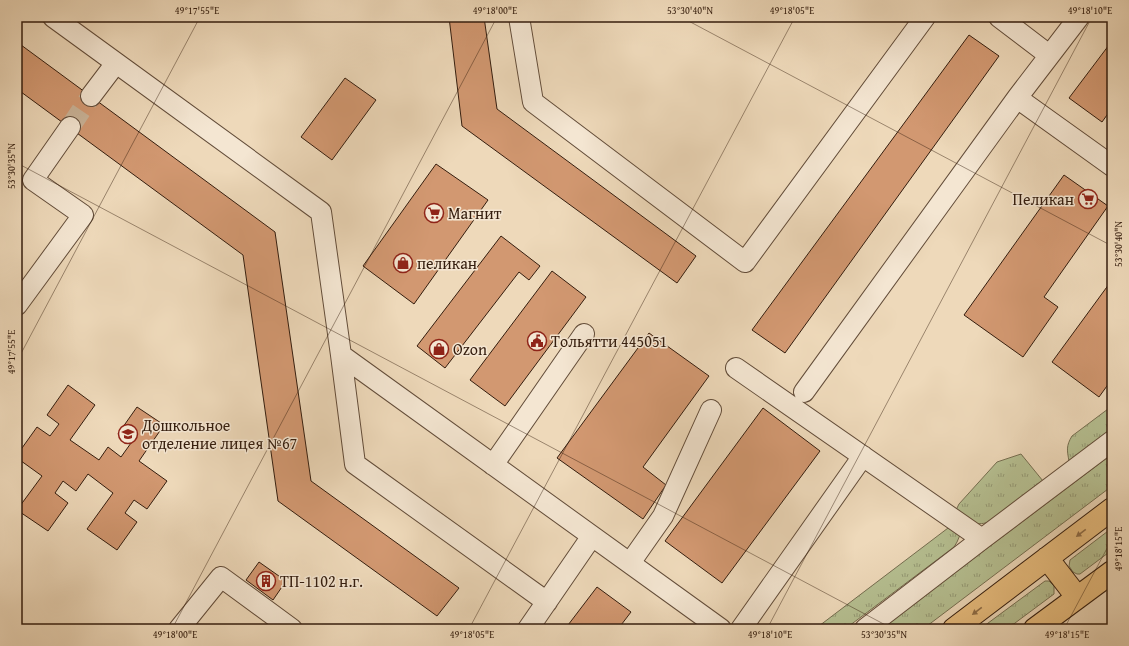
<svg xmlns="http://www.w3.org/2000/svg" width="1129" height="646" viewBox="0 0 1129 646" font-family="'Gentium Book Plus',serif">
  <defs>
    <pattern id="grass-tufts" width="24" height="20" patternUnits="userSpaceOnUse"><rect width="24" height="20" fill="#b6c092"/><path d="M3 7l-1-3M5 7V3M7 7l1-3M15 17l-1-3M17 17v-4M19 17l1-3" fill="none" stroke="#959b76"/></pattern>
  </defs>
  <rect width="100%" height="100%" fill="#eed9ba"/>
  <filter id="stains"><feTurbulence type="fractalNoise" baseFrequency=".005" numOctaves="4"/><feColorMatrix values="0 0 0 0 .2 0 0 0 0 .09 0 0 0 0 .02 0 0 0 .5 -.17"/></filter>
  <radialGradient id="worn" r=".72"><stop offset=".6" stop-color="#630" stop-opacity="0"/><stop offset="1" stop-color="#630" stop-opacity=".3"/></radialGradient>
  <path fill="url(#grass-tufts)" stroke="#756e50" d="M1112 406V429L1069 461C1067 450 1066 446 1072 436Z
    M1021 454 1043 481 989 522C974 527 967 520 955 512L959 504 997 462Z
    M1112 454V486L923 629H880Z
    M952 525 960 535 957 542 954 547 845 629H815Z
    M1112 528V550L1080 574H1077L1073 572 1069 566 1070 560Z
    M1045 581H1049L1054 586V594L1007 629H980Z"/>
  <path fill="#d29871" stroke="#341d0e" d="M449 17H484L497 109 696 256 677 283 462 126Z
    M969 35 999 56 785 353 752 330Z
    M1112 41V108L1102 122 1069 98Z
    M17 42 275 232 311 481 459 588 437 616 278 501 243 255 17 89Z
    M345 78 376 100 332 160 301 137Z
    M436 164 488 200 414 304 363 266Z
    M1064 175 1108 206 1044 297 1058 307 1023 357 964 315Z
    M501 236 540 266 529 280 519 272 445 368 417 346Z
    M552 271 586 297 505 406 470 380Z
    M1112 280V379L1099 397 1052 362Z
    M649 333 709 376 643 467 666 485 643 519 557 458Z
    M68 385 95 405 70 440 99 460 108 447 121 457 131 443 118 434 137 407 164 425 139 461 167 481 147 509 134 500 125 513 137 522 117 550 87 529 113 493 88 474 76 491 63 481 55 493 68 503 48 531 17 510 42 476 17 458V455L37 427 50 436 59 424 47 415Z
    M763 408 820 451 722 583 665 541Z
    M259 562 286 581 273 600 246 580Z
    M597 587 631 612 618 629H565Z"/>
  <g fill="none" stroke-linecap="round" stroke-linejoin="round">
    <path stroke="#c9b398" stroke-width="20" stroke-dasharray="20 10" stroke-linecap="butt" d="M70 127 91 96"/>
    <defs>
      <path id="minor" d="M53 17 321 212 341 355 355 464 547 602
        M519 17 533 102 745 262 925 17
        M999 17 1049 55
        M1079 17 1017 98 1112 166
        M91 96 116 63
        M17 305 83 215 33 180 70 127
        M341 355 721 629
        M736 368 982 539
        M804 392 1017 98
        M493 465 584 334
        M630 563 663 516 711 410
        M179 629 221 577 292 629
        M528 629 592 536
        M741 629 863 456
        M865 629 982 539 1112 441"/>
      <path id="major" d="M1047 558 1077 597
        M954 629 1112 509
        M1035 629 1112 572"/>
    </defs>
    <use href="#minor" stroke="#624c39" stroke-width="22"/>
    <use href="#major" stroke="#341d0e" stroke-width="24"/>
    <use href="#minor" stroke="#f4e6d2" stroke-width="20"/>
    <use href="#major" stroke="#e7bc7d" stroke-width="22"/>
  </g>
  <defs><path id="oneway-solid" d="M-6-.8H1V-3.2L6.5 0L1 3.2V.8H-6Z"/></defs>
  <g fill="#8e6c46">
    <use href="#oneway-solid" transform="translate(1081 533) rotate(143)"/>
    <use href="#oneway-solid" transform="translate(977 611) rotate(143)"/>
  </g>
  <path fill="none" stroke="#341d0e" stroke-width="1" stroke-opacity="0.45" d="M681 17 1112 246M17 163 893 629M17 361 200 17M172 629 497 17M469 629 795 17M767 629 1092 17M1064 629 1112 539"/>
  <defs>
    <symbol id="supermarket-ring" viewBox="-11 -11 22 22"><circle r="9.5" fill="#f4e6d2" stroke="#8f2418" stroke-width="1.5"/><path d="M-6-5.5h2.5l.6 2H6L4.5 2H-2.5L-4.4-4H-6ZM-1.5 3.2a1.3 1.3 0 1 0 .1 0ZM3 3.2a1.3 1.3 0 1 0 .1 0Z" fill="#8f2418"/></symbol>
    <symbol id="shop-ring" viewBox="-11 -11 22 22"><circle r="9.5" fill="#f4e6d2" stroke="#8f2418" stroke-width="1.5"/><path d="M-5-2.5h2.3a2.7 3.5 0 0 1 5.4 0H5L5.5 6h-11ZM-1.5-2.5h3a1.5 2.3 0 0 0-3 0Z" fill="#8f2418"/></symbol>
    <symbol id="civic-ring" viewBox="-11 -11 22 22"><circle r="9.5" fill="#f4e6d2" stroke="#8f2418" stroke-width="1.5"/><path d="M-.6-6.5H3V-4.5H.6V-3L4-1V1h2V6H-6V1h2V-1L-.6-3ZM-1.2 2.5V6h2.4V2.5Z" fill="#8f2418"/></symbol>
    <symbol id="school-ring" viewBox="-11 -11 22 22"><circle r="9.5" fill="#f4e6d2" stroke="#8f2418" stroke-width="1.5"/><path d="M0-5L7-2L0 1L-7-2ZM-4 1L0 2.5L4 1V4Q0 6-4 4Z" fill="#8f2418"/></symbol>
    <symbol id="building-ring" viewBox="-11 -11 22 22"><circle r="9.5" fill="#f4e6d2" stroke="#8f2418" stroke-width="1.5"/><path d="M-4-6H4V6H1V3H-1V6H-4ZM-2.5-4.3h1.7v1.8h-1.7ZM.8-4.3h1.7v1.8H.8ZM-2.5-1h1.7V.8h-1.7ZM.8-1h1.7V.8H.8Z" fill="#8f2418"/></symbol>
  </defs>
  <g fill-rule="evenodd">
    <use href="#supermarket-ring" x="1077" y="188" width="22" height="22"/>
    <use href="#supermarket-ring" x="423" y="202" width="22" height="22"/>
    <use href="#shop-ring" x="392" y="252" width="22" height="22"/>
    <use href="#civic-ring" x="526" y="330" width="22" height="22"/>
    <use href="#shop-ring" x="428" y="338" width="22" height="22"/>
    <use href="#school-ring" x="117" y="423" width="22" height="22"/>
    <use href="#building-ring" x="255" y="570" width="22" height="22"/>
  </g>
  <g text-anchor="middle" stroke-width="3" stroke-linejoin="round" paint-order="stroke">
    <g font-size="16" fill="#341d0e" stroke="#f4e6d2" text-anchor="start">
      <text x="1074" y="205" text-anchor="end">Пеликан</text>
      <text x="448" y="219">Магнит</text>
      <text x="417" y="269">пеликан</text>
      <text x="551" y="347">Тольятти 445051</text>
      <text x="453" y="355">Ozon</text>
      <text x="142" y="431">Дошкольное<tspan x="142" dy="18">отделение лицея №67</tspan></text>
      <text x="280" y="587">ТП-1102 н.г.</text>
    </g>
  </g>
  <rect width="1129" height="646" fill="none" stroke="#eed9ba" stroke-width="44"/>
  <rect x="22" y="22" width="1085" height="602" fill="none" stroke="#341d0e" stroke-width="1.5"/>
  <g font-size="10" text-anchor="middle" fill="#341d0e">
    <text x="197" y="14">49°17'55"E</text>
    <text x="495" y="14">49°18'00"E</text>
    <text x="690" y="14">53°30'40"N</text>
    <text x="792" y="14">49°18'05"E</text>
    <text x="1090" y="14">49°18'10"E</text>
    <text transform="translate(11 166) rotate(-90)" y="4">53°30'35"N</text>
    <text transform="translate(1118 244) rotate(-90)" y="4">53°30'40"N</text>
    <text transform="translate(11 352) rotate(-90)" y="4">49°17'55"E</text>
    <text transform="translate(1118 549) rotate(-90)" y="4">49°18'15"E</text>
    <text x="175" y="638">49°18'00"E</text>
    <text x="472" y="638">49°18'05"E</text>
    <text x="770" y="638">49°18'10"E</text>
    <text x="884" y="638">53°30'35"N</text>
    <text x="1067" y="638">49°18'15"E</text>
  </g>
  <rect width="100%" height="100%" filter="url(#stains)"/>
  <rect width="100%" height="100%" fill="url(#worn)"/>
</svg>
